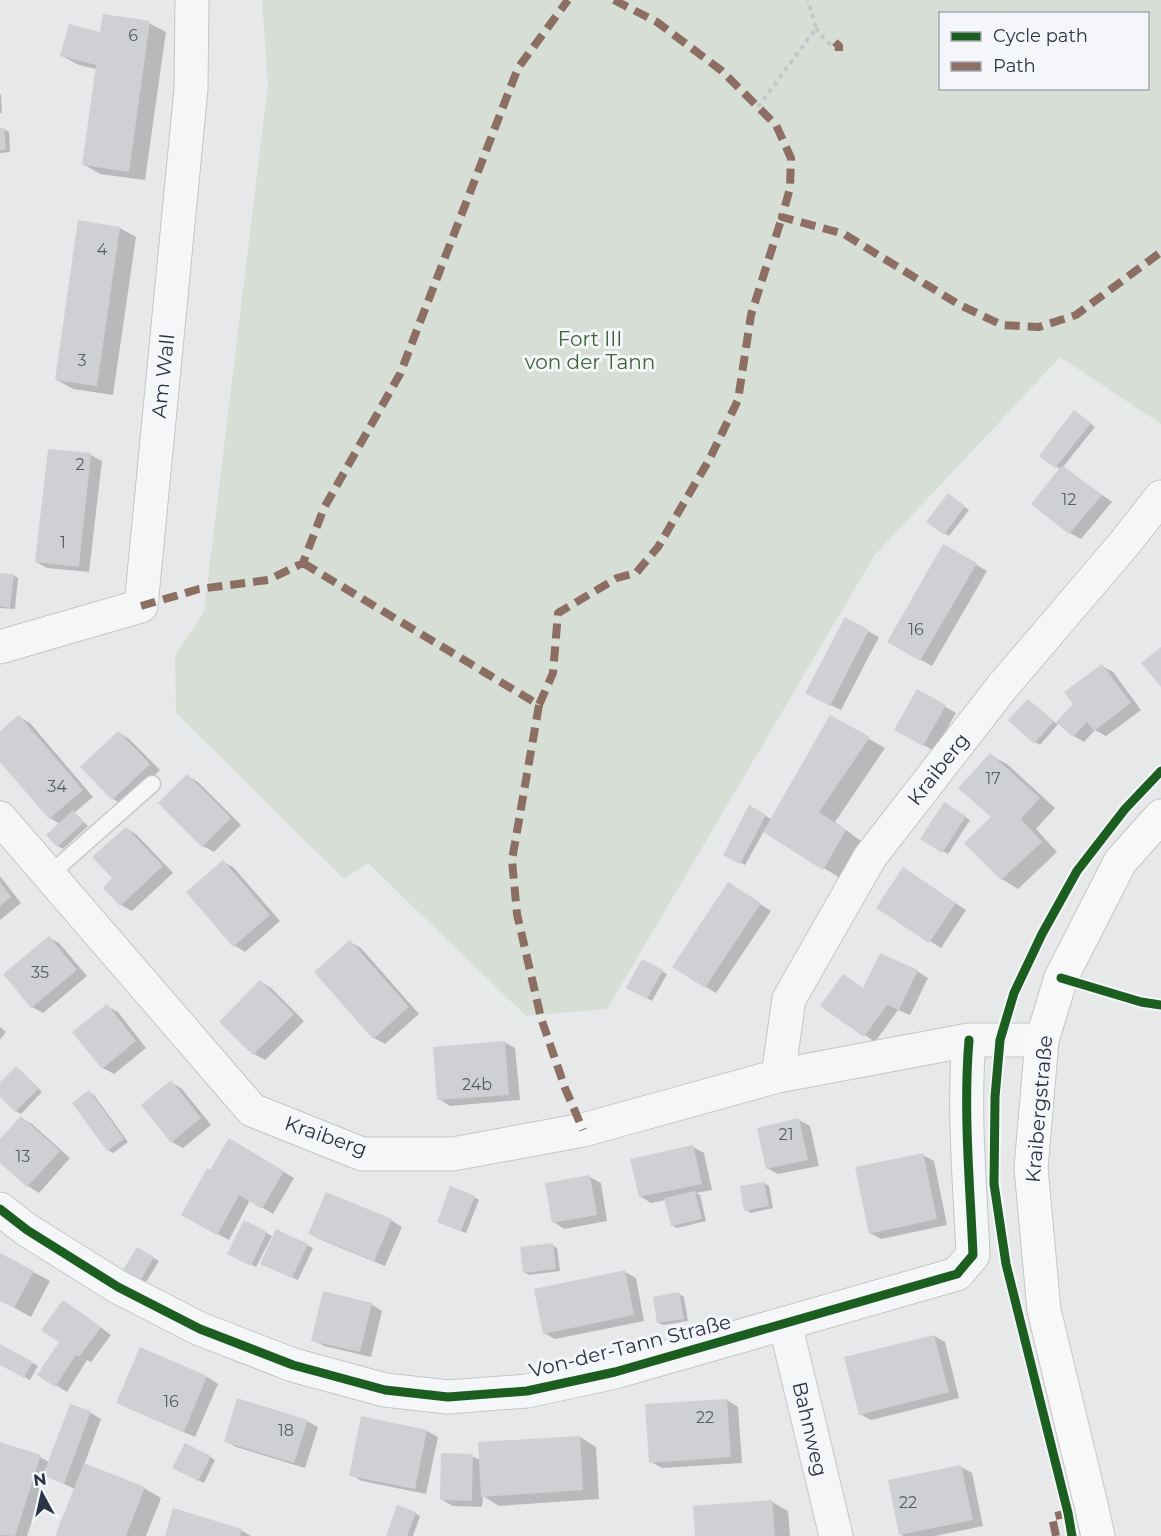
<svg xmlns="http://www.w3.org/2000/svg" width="1161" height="1536" viewBox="0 0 1161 1536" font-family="Montserrat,sans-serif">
  <rect width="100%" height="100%" fill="#e6e8ea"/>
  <path fill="#d6ded6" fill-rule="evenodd" d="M262 0H1161V424L1060 357 874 556 607 1009 526 1016 368 863 344 879 176 713 175 655 204 612 268 84ZM940 14H1148V88H940Z"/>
  <path fill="#0003" d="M149 23 166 32 145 180 100 174 83 164 96 69 79 65 62 56 102 33Z
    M0 94 1 95 2 113H0Z
    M4 129 9 132 10 152 0 153V130Z
    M120 228 136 237 113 395 73 389 57 380Z
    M1080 415 1095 427 1063 467 1112 502 1081 539 1070 533 1060 469 1041 456Z
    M49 450 91 455 102 461 89 572 47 568 36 562Z
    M953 498 969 510 949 536 944 533Z
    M944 546 987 571 932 666 889 642Z
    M0 574 13 575 18 578 15 609 0 608Z
    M845 619 879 637 841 710 818 699Z
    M1102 666 1113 672 1141 710 1106 736 1095 730 1084 742 1074 736 1059 723 1040 745 1035 742 1028 700 1057 724 1075 704Z
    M917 691 956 713 934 751 896 729Z
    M19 717 30 723 93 797 74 813 88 826 63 849 58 846 48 835 60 824 50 818 0 759V733Z
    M830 717 885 748 835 822 861 841 840 878 764 831 745 865 725 854 750 807 771 819Z
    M118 732 129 739 160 770 124 805 113 799 82 767Z
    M990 755 1007 764 1055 808 1036 829 1057 852 1018 889 1002 879 993 817Z
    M188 776 198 782 241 825 214 852 203 846Z
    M945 804 970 820 948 854 922 839Z
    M126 828 137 835 173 873 132 911 121 905 114 878Z
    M224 862 234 868 280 921 245 952 234 945Z
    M0 876 21 903 0 920Z
    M915 876 966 910 941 948 878 908Z
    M739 890 771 911 716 993 706 987Z
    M49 937 60 944 87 976 43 1013 32 1007Z
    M350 942 361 948 419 1014 385 1044 374 1038Z
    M642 961 667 974 652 1001 628 987Z
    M917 971 928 978 910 1015 898 1010 875 1042 865 1035 864 990Z
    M261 982 271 988 304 1021 265 1060 254 1054Z
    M107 1006 118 1012 146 1048 114 1074 103 1068Z
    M0 1027 6 1032 0 1040Z
    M504 1042 515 1048 520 1100 450 1106 439 1099Z
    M16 1068 21 1071 42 1092 21 1114 16 1111 0 1095V1085Z
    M171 1082 182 1089 211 1125 183 1148 172 1142Z
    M89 1092 94 1095 128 1142 113 1153 108 1150Z
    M21 1118 32 1124 70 1158 39 1193 28 1186 0 1161V1141Z
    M799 1120 810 1126 819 1166 778 1174 767 1168Z
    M230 1140 294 1178 273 1214 250 1200 229 1240 183 1215Z
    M693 1147 704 1153 712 1190 696 1193 700 1195 706 1221 677 1228 672 1225 666 1200 651 1203 640 1196Z
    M923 1155 934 1161 947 1225 881 1239 870 1233Z
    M590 1177 601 1183 607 1221 564 1229 554 1222Z
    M764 1183 769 1186 773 1208 751 1213 746 1210Z
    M474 1197 479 1200 466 1233 443 1224Z
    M391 1220 402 1227 385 1266 321 1240 310 1234Z
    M245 1222 272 1236 256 1267 229 1253Z
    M277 1231 313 1248 298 1280 267 1266Z
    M552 1245 557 1248 560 1271 529 1275 524 1272Z
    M138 1249 159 1261 146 1282 125 1270Z
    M0 1254 50 1281 31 1317 0 1300Z
    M625 1272 636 1278 644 1321 555 1339 544 1333Z
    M679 1294 684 1297 688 1321 664 1325 658 1323Z
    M371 1304 382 1311 371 1357 324 1346 313 1340Z
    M74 1308 111 1335 91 1362 87 1360 67 1392 39 1375 61 1342Z
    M934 1336 945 1342 959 1398 871 1420 860 1414Z
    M0 1346 38 1366 30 1380 0 1364Z
    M140 1349 207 1377 218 1384 195 1437 128 1408Z
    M727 1400 738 1407 742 1463 662 1468 651 1462 646 1406Z
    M71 1405 91 1413 101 1419 84 1465 144 1488 161 1498 146 1536H57L75 1489 47 1476 27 1536H0V1444L40 1457 49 1462Z
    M363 1418 427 1431 438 1437 426 1494 362 1481 351 1475Z
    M307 1421 318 1427 305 1468 236 1447 225 1441Z
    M580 1437 596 1447 599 1499 499 1506 483 1496 482 1507 453 1506 442 1500 472 1456 480 1460Z
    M210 1457 215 1460 204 1483 179 1471Z
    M961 1467 972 1473 983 1526 935 1536H903L901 1534Z
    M772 1502 788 1511 790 1536H696Z
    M174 1510 242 1531 251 1536H166Z
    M415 1513 420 1516 413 1536H388Z"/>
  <path fill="#ced0d3" d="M103 14 150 21 129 172 82 165 96 65 60 56 69 24 100 32Z
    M0 128H4L6 150H0Z
    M78 220 120 227 97 386 55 380Z
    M1074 410 1091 423 1055 468 1039 456Z
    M48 449 91 453 79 567 35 562Z
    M1062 465 1102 495 1069 534 1031 504Z
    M948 493 965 506 944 535 926 522Z
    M943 544 977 563 920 661 887 642Z
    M0 573 14 574 10 608 0 606Z
    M845 617 869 630 830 706 805 693Z
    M1161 647V687L1141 663Z
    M1102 664 1131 703 1094 731 1087 722 1073 737 1056 722 1073 704 1064 692Z
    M917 689 946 705 923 746 894 730Z
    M1028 699 1054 721 1034 744 1008 720Z
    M19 715 83 790 49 819 0 762V731Z
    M830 715 870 737 819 812 846 830 823 870 763 832Z
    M118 731 150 764 112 800 80 767Z
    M990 753 1040 798 1021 819 1042 842 1001 880 964 843 991 817 958 788Z
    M187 774 231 818 202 847 158 803Z
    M944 802 966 816 942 853 920 839Z
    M749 805 766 815 740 864 723 855Z
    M73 810 84 822 57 847 46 835Z
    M126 827 163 866 120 906 103 888 112 878 92 857Z
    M223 860 270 915 233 947 186 892Z
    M903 867 956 903 929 943 876 908Z
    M0 882 11 897 0 906Z
    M728 882 761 903 705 988 672 967Z
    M49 936 77 970 31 1008 3 974Z
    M350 940 409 1007 373 1039 314 972Z
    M880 953 918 970 899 1010 887 1005 864 1037 820 1006 843 974 863 988Z
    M642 959 663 970 647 999 626 988Z
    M260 980 294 1014 253 1055 219 1022Z
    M107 1004 136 1041 102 1069 72 1032Z
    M505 1041 509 1095 437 1100 433 1047Z
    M16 1066 38 1089 15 1112 0 1097V1082Z
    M171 1080 201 1118 171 1143 141 1105Z
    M89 1090 124 1139 107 1151 72 1103Z
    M21 1116 60 1151 27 1187 0 1163V1139Z
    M799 1118 808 1160 766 1169 757 1128Z
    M229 1138 284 1171 262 1209 239 1195 217 1235 181 1215 207 1168 210 1170Z
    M693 1145 702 1184 639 1197 630 1159Z
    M923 1153 937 1219 869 1234 855 1167Z
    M590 1175 597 1215 552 1223 545 1183Z
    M764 1182 769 1206 744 1211 740 1186Z
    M450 1186 475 1196 461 1231 437 1222Z
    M695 1191 702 1219 671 1226 664 1198Z
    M326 1192 392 1219 374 1261 308 1234Z
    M244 1220 267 1232 251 1266 227 1254Z
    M276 1229 308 1244 292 1278 260 1264Z
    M553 1243 556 1269 523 1273 520 1247Z
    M137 1247 154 1257 140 1281 123 1270Z
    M0 1253 34 1271 14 1308 0 1301Z
    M625 1270 634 1315 543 1334 534 1289Z
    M323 1291 372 1303 360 1352 311 1341Z
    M679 1292 684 1319 657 1323 653 1297Z
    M63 1300 101 1327 79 1357 76 1355 55 1387 37 1375 59 1342 41 1330Z
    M934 1335 949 1392 859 1415 844 1357Z
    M0 1344 33 1362 24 1378 0 1365Z
    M140 1347 207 1376 184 1432 116 1403Z
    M237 1398 308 1420 294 1463 224 1442Z
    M727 1399 731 1457 649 1463 645 1404Z
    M70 1404 91 1411 64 1484 43 1475Z
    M361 1416 427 1430 415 1489 349 1476Z
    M580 1436 583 1490 481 1497 478 1442Z
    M0 1442 41 1455 15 1536 0 1535Z
    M185 1443 211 1456 198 1481 172 1468Z
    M441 1453 473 1454 472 1501 440 1500Z
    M84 1463 145 1487 126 1536H55Z
    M961 1465 973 1520 899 1535 888 1480Z
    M772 1500 775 1536H695L693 1506Z
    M397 1505 416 1512 407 1536H386Z
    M173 1508 242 1529 240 1536H165Z"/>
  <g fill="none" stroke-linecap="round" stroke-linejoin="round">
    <defs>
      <path id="lane" d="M49 875 152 784"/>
      <path id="street" d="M0 647 141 606 191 89 192 0
        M0 818 252 1110 362 1154H453L583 1130 778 1076 969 1040H1042
        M778 1076 789 999 870 857 1002 687 1124 544 1161 497
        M0 1209 27 1230 118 1287 200 1329 293 1365 385 1390 448 1397 527 1391 615 1372 957 1274 973 1255C970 1184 963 1111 969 1040
        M785 1323 836 1536"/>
      <path id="secondary" d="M1098 1536 1091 1505 1044 1310 1031 1168 1042 1040 1061 978 1120 862 1161 816"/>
    </defs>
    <use href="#lane" stroke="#c4c6c8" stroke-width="19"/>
    <use href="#street" stroke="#c4c6c8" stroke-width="35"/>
    <use href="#secondary" stroke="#c4c6c8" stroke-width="35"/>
    <path stroke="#c5c6ca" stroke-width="4" stroke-dasharray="4.5 4.5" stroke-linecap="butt" d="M816 28 826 41 839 51
      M758 107 816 28 808 0"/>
    <use href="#lane" stroke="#f5f6f7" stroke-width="16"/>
    <use href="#street" stroke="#f5f6f7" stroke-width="33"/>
    <use href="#secondary" stroke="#f8f8f8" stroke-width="33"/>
    <path stroke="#8d6e63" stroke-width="8" stroke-dasharray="15 8" stroke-linecap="butt" d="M614 0 657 22 722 71 776 125 791 158 790 188 782 217 844 234 958 304 1002 325 1039 327 1076 315 1161 252
      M835 42 839 46V51
      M303 563 539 705 553 673 558 613 617 578 636 573 658 547 709 460 738 400 751 315 782 217
      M141 606 199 589 268 580 303 563 324 508 400 374 518 68 568 0
      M539 705 512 860 517 914 541 1018 565 1088 583 1130
      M1056 1536 1052 1517 1068 1513"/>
    <defs>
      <path id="cycleway" d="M1061 978 1141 1002 1161 1005
        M0 1209 27 1230 118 1287 200 1329 293 1365 385 1390 448 1397 527 1391 615 1372 957 1274 973 1255C970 1184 963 1111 969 1040
        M1072 1536 1068 1513 1006 1264 994 1184 995 1097 1000 1040 1014 993 1042 934 1077 871 1125 809 1161 771"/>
    </defs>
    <use href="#cycleway" stroke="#f4f6f9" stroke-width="13"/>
    <use href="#cycleway" stroke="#1b5e20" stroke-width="9"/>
  </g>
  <g text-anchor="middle" stroke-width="6" stroke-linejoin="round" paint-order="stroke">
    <g font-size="16" fill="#545c69">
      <text x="133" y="41">6</text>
      <text x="102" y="255">4</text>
      <text x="82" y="366">3</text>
      <text x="80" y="470">2</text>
      <text x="1069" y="505">12</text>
      <text x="63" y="548">1</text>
      <text x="916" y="635">16</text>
      <text x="993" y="784">17</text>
      <text x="57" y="792">34</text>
      <text x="40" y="978">35</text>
      <text x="477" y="1090">24b</text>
      <text x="786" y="1140">21</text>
      <text x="23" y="1162">13</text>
      <text x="171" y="1407">16</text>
      <text x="705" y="1423">22</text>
      <text x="286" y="1436">18</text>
      <text x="908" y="1508">22</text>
    </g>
    <g font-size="20" fill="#3f6138" stroke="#f4f6f9">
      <text x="590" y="346">Fort III<tspan x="590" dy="23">von der Tann</tspan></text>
    </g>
    <g font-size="20" fill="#2b3445" stroke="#f4f6f9">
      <text transform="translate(163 376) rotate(-84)" y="7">Am Wall</text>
      <text transform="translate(938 769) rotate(-52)" y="7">Kraiberg</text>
      <text transform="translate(1039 1109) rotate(-85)" y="7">Kraibergstraße</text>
      <text transform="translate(326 1136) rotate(19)" y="7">Kraiberg</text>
      <text transform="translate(630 1346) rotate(-14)" y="7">Von-der-Tann Straße</text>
      <text transform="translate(810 1429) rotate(77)" y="7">Bahnweg</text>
    </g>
  </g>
  <rect x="939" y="12" width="210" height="78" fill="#f4f6f9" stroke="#a4a8b1" stroke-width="1.5"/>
  <rect x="951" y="32" width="30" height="9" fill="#1b5e20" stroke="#a4a8b1" stroke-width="1.5"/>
  <text x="993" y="42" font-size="18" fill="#2b3445">Cycle path</text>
  <rect x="951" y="62" width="30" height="9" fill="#8d6e63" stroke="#a4a8b1" stroke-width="1.5"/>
  <text x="993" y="72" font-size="18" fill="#2b3445">Path</text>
  <g transform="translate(42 1494) rotate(352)" stroke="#f4f6f9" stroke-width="4.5" paint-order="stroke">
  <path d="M0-4.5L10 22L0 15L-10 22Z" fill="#2b3445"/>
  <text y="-9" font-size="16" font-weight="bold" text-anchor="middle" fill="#2b3445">N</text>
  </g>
</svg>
